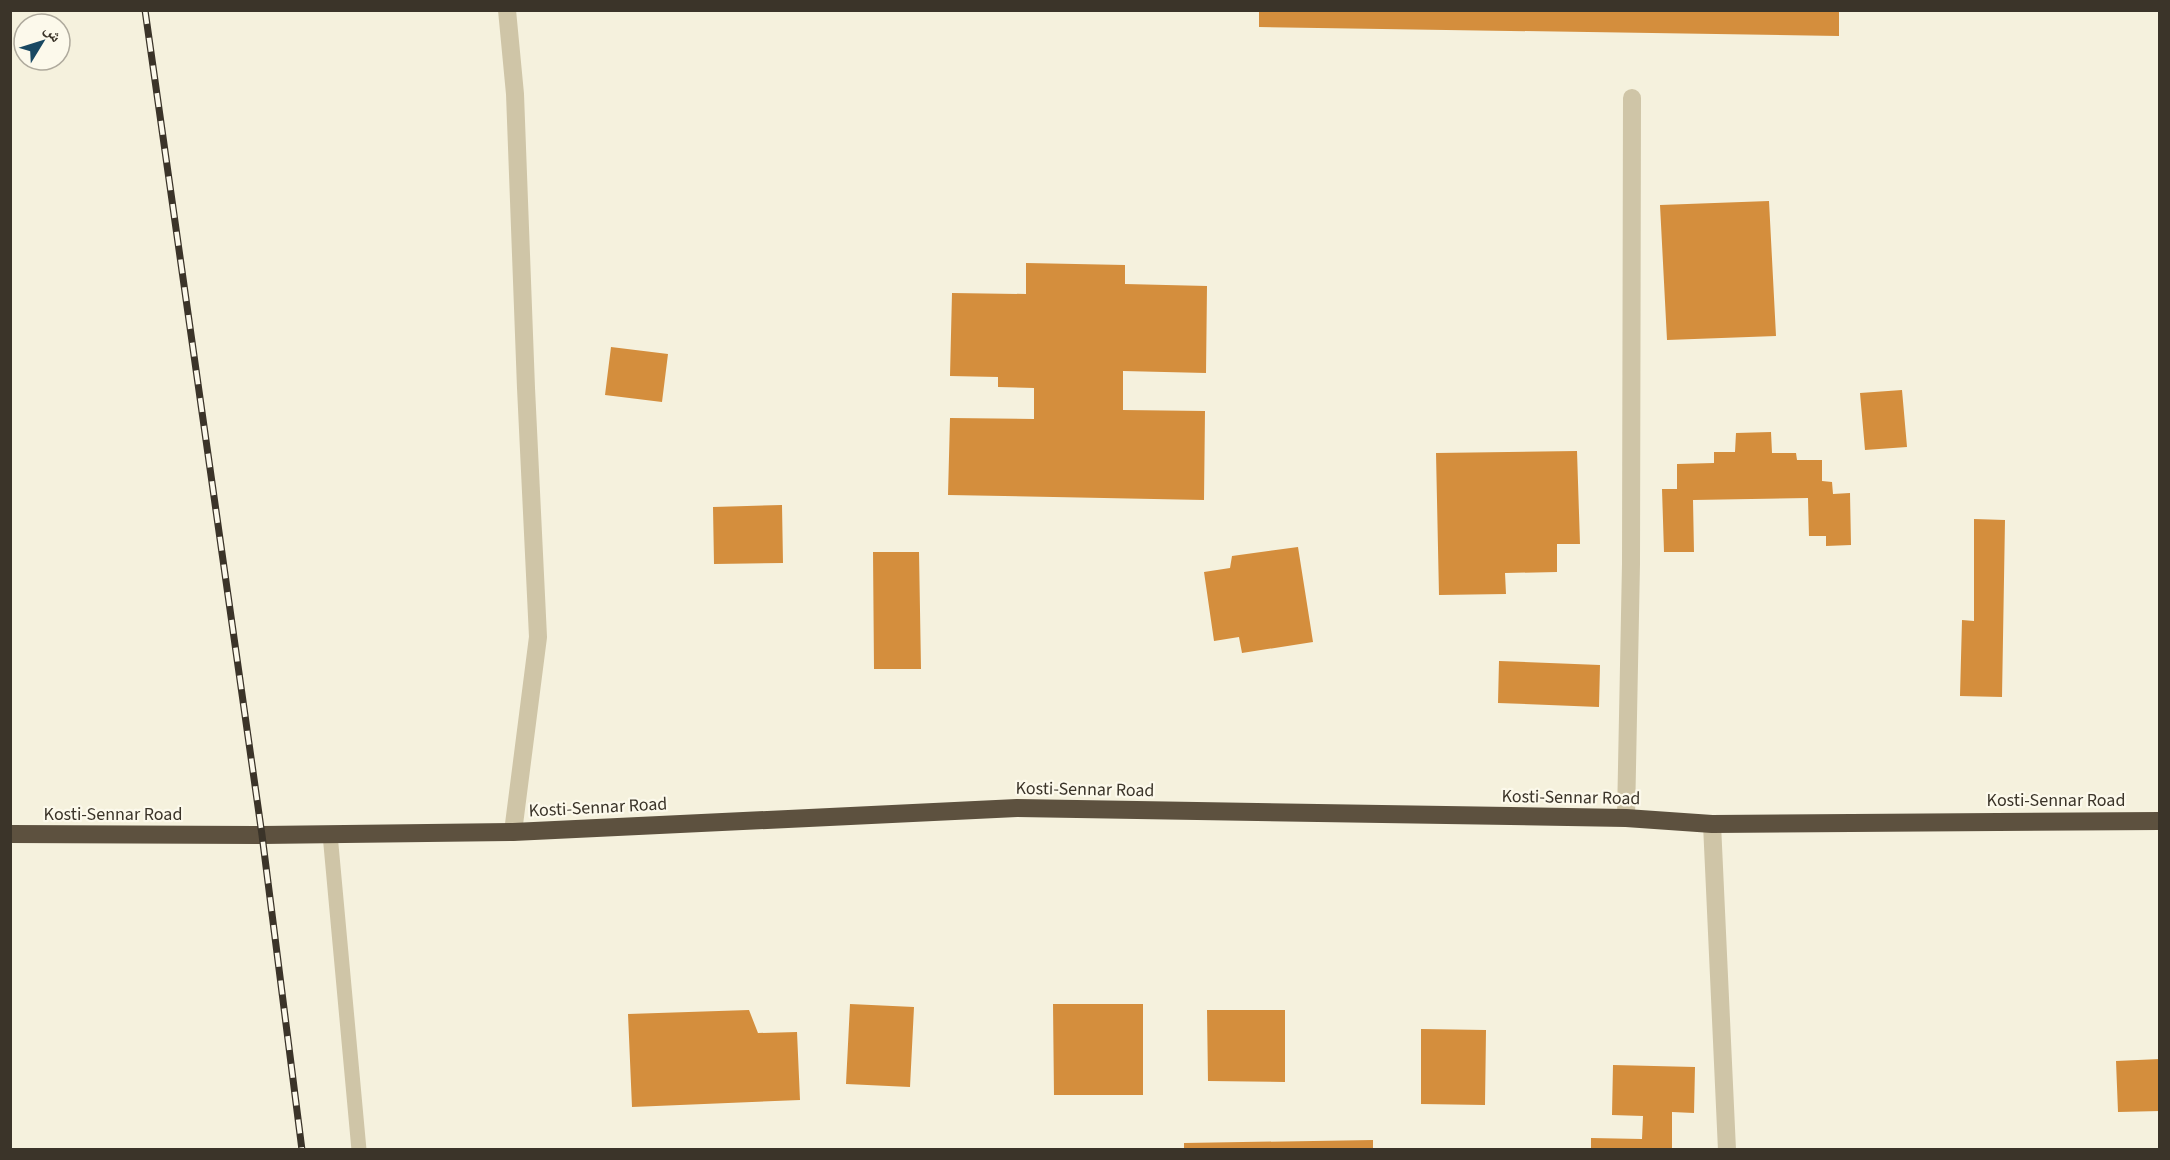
<svg xmlns="http://www.w3.org/2000/svg" width="2170" height="1160" viewBox="0 0 2170 1160" font-family="'Source Sans 3','Noto Naskh Arabic',sans-serif">
  <rect width="100%" height="100%" fill="#f5f1dd"/>
  <path fill="#d48e3d" d="M1259 10H1839V36L1259 27Z
    M1769 201 1776 336 1667 340 1660 205Z
    M1026 263 1125 265V284L1207 286 1206 373 1123 371V410L1205 411 1204 500 948 495 950 418 1034 419V388L998 387V377L950 376 952 293 1026 294Z
    M611 347 668 354 662 402 605 395Z
    M1902 390 1907 447 1865 450 1860 393Z
    M1771 432 1772 453H1796L1797 460H1822V481L1832 482 1833 494 1850 493 1851 545 1826 546V536H1809L1808 498 1693 500 1694 552H1664L1662 489H1677V464L1714 463V452H1735L1736 433Z
    M1577 451 1580 544H1557V572L1505 573 1506 594 1439 595 1436 453Z
    M782 505 783 563 714 564 713 507Z
    M1974 519 2005 520 2002 697 1960 696 1962 620 1974 621Z
    M1298 547 1313 642 1242 653 1239 637 1214 641 1204 572 1230 568 1232 556Z
    M873 552H919L921 669H874Z
    M1499 661 1600 665 1599 707 1498 703Z
    M850 1004 914 1007 910 1087 846 1084Z
    M1053 1004H1143V1095H1054Z
    M749 1010 758 1033 797 1032 800 1100 632 1107 628 1014Z
    M1207 1010H1285V1082L1208 1081Z
    M1421 1029 1486 1030 1485 1105 1421 1104Z
    M2160 1059V1111L2118 1112 2116 1061Z
    M1613 1065 1695 1067 1694 1113 1672 1112V1150H1591V1138L1642 1139 1643 1116 1612 1115Z
    M1373 1140V1150H1184V1143Z"/>
  <g fill="none" stroke-linecap="round" stroke-linejoin="round">
    <path stroke="#cfc5a7" stroke-width="15" d="M330 834 359 1150"/>
    <path stroke="#cfc5a7" stroke-width="18" d="M507 10 515 94 526 388 538 637 513 832
      M1626 818 1631 564 1632 98
      M1712 824 1727 1150"/>
    <path stroke="#5d513f" stroke-width="18" d="M10 834 262 835 513 832 1017 808 1626 818 1712 824 2160 821"/>
    <defs>
      <path id="rail" d="M145 10 262 835 302 1150"/>
    </defs>
    <use href="#rail" stroke="#3b3429" stroke-width="7"/>
    <use href="#rail" stroke="#fcf9eb" stroke-width="4.5" stroke-dasharray="14" stroke-linecap="butt"/>
  </g>
  <g text-anchor="middle" stroke-width="4.5" stroke-linejoin="round" paint-order="stroke">
    <g font-size="18" fill="#3b3429" stroke="#fcf9eb">
      <text transform="translate(1085 789) rotate(1)" y="6">Kosti-Sennar Road</text>
      <text transform="translate(1571 797) rotate(1)" y="6">Kosti-Sennar Road</text>
      <text x="2056" y="806">Kosti-Sennar Road</text>
      <text transform="translate(598 807) rotate(-3)" y="6">Kosti-Sennar Road</text>
      <text x="113" y="820">Kosti-Sennar Road</text>
    </g>
  </g>
  <rect width="2170" height="1160" fill="none" stroke="#3b3429" stroke-width="24"/>
  <g transform="translate(42 42) rotate(52)"><circle r="28" fill="#fcf9eb" stroke="#afaa9d" stroke-width="1.5"/>
  <path d="M0-4.5L10 22L0 15L-10 22Z" fill="#194862"/>
  <text y="-9" font-size="16" font-weight="bold" text-anchor="middle" fill="#3b3429">ش</text>
  </g>
</svg>
